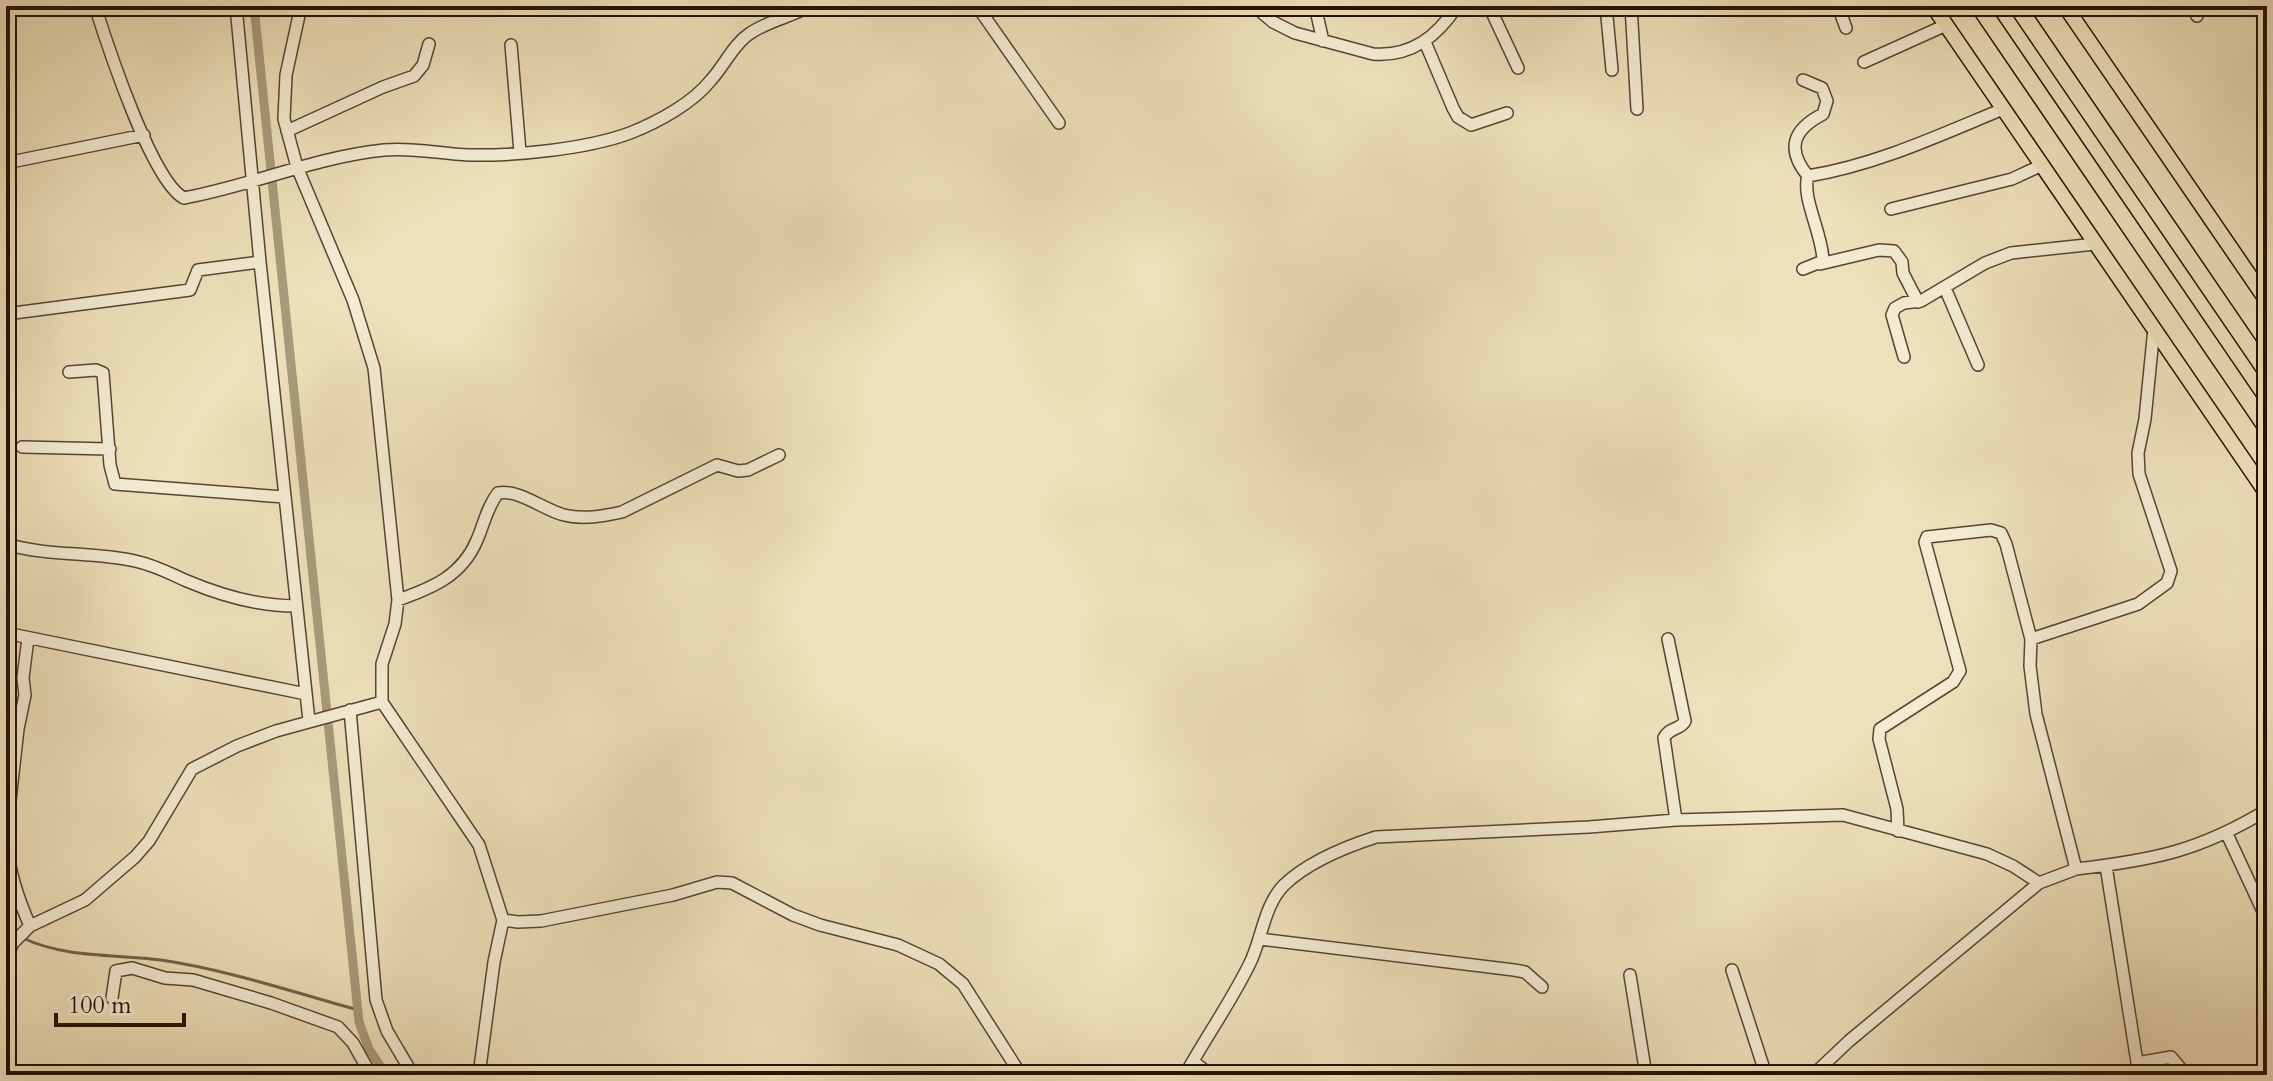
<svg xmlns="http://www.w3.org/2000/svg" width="2273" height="1081" viewBox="0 0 2273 1081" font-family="Cardo,serif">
  <rect width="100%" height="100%" fill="#eee0ba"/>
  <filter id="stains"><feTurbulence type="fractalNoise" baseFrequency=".0025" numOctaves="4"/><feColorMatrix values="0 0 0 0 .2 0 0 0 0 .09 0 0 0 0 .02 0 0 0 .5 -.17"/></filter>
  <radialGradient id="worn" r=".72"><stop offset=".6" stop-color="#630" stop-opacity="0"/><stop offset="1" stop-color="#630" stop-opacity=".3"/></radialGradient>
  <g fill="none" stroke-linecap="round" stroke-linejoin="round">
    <path stroke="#73634c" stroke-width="3" d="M6 929 16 934
      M23 938C64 958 116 954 161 960 228 970 293 992 358 1010"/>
    <path stroke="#a99a7c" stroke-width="9" d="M254 6 359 1022 369 1049 386 1075"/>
    <defs>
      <path id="minor" d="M95 6C107 44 152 182 184 198 251 186 315 157 384 150 413 147 440 154 469 155 515 156 587 149 630 133 658 122 693 103 711 80 724 66 733 45 749 34 767 21 791 17 810 6
        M236 6 260 262 309 721
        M301 6 286 75 284 119 297 167 353 300 374 368 398 600 395 624 382 664V702L479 845 503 920 518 922 541 921 673 895 717 882 732 883 793 915 820 925 898 945 939 964 963 984 1021 1075
        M977 6 1059 123
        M1254 6 1273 22 1295 33 1373 54C1411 57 1437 37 1457 6
        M1315 6 1323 41
        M1489 6 1518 68
        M1606 6 1612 70
        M1631 6 1637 109
        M1838 6 1846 28
        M2191 6 2197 16
        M2259 6 2267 21
        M1425 42 1453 108 1458 117 1471 125 1507 113
        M511 45 520 152
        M1864 62 1946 25
        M1803 80 1822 88 1827 101 1823 114C1794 129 1785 148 1808 176 1876 165 1940 135 2003 109
        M287 131 383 87 414 76 423 65 429 44
        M6 163 144 135
        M1891 209 2012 179 2042 165
        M1820 264 1879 250 1894 251 1902 262 1903 273 1918 302
        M1803 269 1823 261C1823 235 1801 197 1808 176
        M1945 288 1978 365
        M6 314 190 290 198 270 260 262
        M2154 328 2145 419 2138 453 2139 474 2171 571 2167 583 2138 604 2031 639 2030 666 2036 714 2076 869C2154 860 2199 851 2267 810
        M1904 357 1892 315 1895 308 1904 303 1921 301 1985 263 2011 253 2095 244
        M69 372 96 370 103 373 110 465 115 484 284 497
        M22 447 110 449
        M6 544C50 557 91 551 135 561 154 565 169 573 187 581 220 595 259 606 295 606
        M398 600C432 588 462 576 477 540 484 524 487 507 498 493 519 489 544 510 564 515 583 520 604 516 622 512L717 465 738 471 748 470 779 455
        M6 633 306 694
        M1668 639 1685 721C1681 730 1669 727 1664 738L1676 820
        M350 710 376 1000 387 1031 413 1075
        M1898 831 1897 809 1879 739 1880 729 1953 682 1960 671 1925 542 1927 537 1991 530 2001 533 2006 544 2031 639
        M2227 834 2267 920
        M6 836 18 729 25 695 23 678 28 638
        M6 839C9 871 17 896 30 926
        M2106 866 2139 1075
        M1260 939 1514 970 1525 972 1542 987
        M6 958 13 943 30 926 85 900 135 857 149 841 192 769 237 746 276 731 382 702
        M1732 970 1766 1075
        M1630 975 1646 1075
        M112 998 116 971 132 968 165 978 193 980 271 1003 338 1027 353 1043 371 1075
        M1193 1061 1210 1075
        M2137 1063 2171 1057 2186 1075
        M154 1075 171 1074
        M479 1075 494 962 503 920
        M1185 1075C1206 1037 1231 1002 1250 963 1262 939 1264 905 1284 885 1308 862 1345 847 1376 837L1589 827 1676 820 1843 815 1987 854 2013 866 2039 883 2076 869
        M1813 1075 1849 1041 2039 883"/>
      <path id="major" d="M1933 6 2267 494
        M2065 6 2267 301"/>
      <path id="highway" d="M1979 6 2267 428
        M2017 6 2267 372"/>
    </defs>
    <use href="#minor" stroke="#564532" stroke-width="14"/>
    <use href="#major" stroke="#231105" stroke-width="17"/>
    <use href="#highway" stroke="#231105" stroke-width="19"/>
    <use href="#minor" stroke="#f4ebd2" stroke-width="11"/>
    <use href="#major" stroke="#eee0ba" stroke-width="14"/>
    <use href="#highway" stroke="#eee0ba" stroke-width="16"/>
  </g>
  <rect width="2273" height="1081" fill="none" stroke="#eee0ba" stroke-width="32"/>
  <rect x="8" y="8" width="2257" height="1065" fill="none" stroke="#231105" stroke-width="4"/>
  <rect x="16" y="16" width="2241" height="1049" fill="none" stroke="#231105" stroke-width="2"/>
  <path d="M56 1013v12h128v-12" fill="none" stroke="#231105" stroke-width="4"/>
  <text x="68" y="1013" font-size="24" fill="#231105" stroke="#f4ebd2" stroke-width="6" paint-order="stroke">100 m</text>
  <rect width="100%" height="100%" filter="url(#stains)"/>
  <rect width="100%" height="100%" fill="url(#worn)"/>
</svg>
